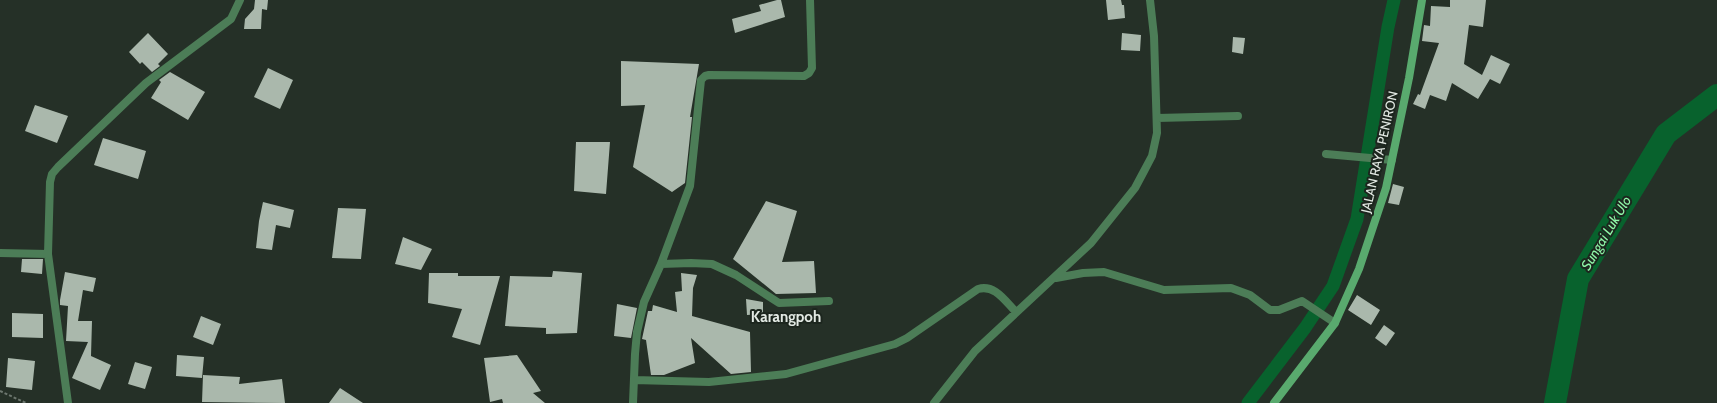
<svg xmlns="http://www.w3.org/2000/svg" width="1717" height="403" viewBox="0 0 1717 403" font-family="Cabin,sans-serif">
  <rect width="100%" height="100%" fill="#253027"/>
  <g fill="none" stroke-linecap="round" stroke-linejoin="round">
    <path stroke="#08622d" stroke-width="13" d="M1248 403 1305 328 1333 286 1357 219 1388 27 1394 0"/>
    <path stroke="#08622d" stroke-width="22" d="M1555 403 1578 279 1666 134 1717 95"/>
  </g>
  <path fill="#aab8ac" d="M255 0H268L267 10 262 9 261 29H244L245 19 254 9Z
    M777 0H781L785 17 735 33 732 19 761 11 759 5Z
    M1106 0H1121L1122 5H1124L1125 18 1108 20Z
    M1450 0H1486L1483 27 1469 25 1464 64 1482 75 1491 55 1510 64 1500 84 1490 79 1478 99 1452 83 1446 101 1430 95 1425 109 1413 104 1418 94 1420 95 1439 43 1422 41 1424 25 1430 26 1431 6 1450 7Z
    M148 33 168 54 158 64 160 66 152 72 142 62 140 64 129 52Z
    M1122 33 1141 35 1140 51 1121 50Z
    M1233 37 1245 38 1243 54 1232 52Z
    M621 61 699 64 690 117H692L685 183 672 192 633 167 645 105 621 106Z
    M268 68 293 80 280 109 254 97Z
    M170 72 205 92 188 120 151 98 161 82 159 80Z
    M35 105 68 116 57 143 25 131Z
    M103 138 146 151 138 179 94 165Z
    M576 142H610L606 194 574 191Z
    M1393 184 1404 187 1399 205 1388 203Z
    M766 201 797 211 782 262 814 261 816 293 776 294 733 259Z
    M263 202 294 210 290 228 276 225 272 250 256 248 259 221Z
    M338 208 366 209 361 259 332 258Z
    M403 237 432 249 421 270 395 264Z
    M22 259H43L42 274 21 272Z
    M553 271 582 273 577 333 546 334V328L505 326 510 276 552 277Z
    M65 272 96 278 93 292 83 290 78 321H92L91 356 111 365 100 390 72 378 88 342 66 341 68 306 60 305V300Z
    M429 273H458V276H500L480 345 452 337 462 309 428 303Z
    M681 273 697 275 693 288 692 316 750 332 751 372 731 374 691 338 695 363 664 375H651L646 340 642 339 648 311H652L653 305 677 312 675 292 682 291Z
    M1357 295 1380 310 1371 325 1348 310Z
    M746 299 763 302V314L747 315Z
    M617 304 637 308 631 338 614 336Z
    M12 313 43 314V338L12 337Z
    M201 316 221 324 213 345 193 337Z
    M1384 325 1395 333 1386 346 1375 338Z
    M177 355 204 357 202 378 176 376Z
    M517 355 541 391 533 393 545 403H503L502 399 490 402 484 358Z
    M8 358 35 361 32 390 6 387Z
    M135 362 152 367 145 389 128 384Z
    M203 375 240 377 239 384 282 379 285 403 202 402Z
    M340 388 363 403H329Z"/>
  <g fill="none" stroke-linecap="round" stroke-linejoin="round">
    <path stroke="#6d776f" stroke-width="2" stroke-dasharray="3 2" stroke-linecap="butt" d="M0 391 26 403"/>
    <path stroke="#4c7d57" stroke-width="8" d="M1157 118 1238 116
      M1326 154 1392 160
      M0 253 48 254
      M661 264 691 263 712 264 736 275 779 303 829 301
      M1056 278 1083 273 1104 272 1164 290 1231 288 1250 295 1270 310H1279L1302 301 1335 323
      M634 380 709 382 786 374 895 344 907 338 978 289C995 284 1005 301 1016 312
      M68 403 48 254 50 182 52 174 58 167 146 83 231 19 240 0
      M633 403 635 354 637 332 644 302 661 264 690 186 701 80 705 76 709 75 804 76 809 73 812 68 810 0
      M934 403 975 351 1091 243 1135 188 1143 173 1152 156 1157 133 1154 36 1150 0"/>
    <path stroke="#59aa6e" stroke-width="8" d="M1274 403 1335 323 1359 269 1386 188 1409 78 1422 0"/>
  </g>
  <g text-anchor="middle" stroke-width="4" stroke-linejoin="round" paint-order="stroke">
    <g font-size="13" fill="#e2e9e3" stroke="#1c261e">
      <text transform="translate(1379 152) rotate(-77)" y="5">JALAN RAYA PENIRON</text>
    </g>
    <g font-size="14" font-style="italic" fill="#8ff6a8" stroke="#1c261e">
      <text transform="translate(1606 233) rotate(-59)" y="5">Sungai Luk Ulo</text>
    </g>
    <g font-size="15" font-weight="bold" fill="#e2e9e3" stroke="#1c261e">
      <text x="786" y="322">Karangpoh</text>
    </g>
  </g>
</svg>
